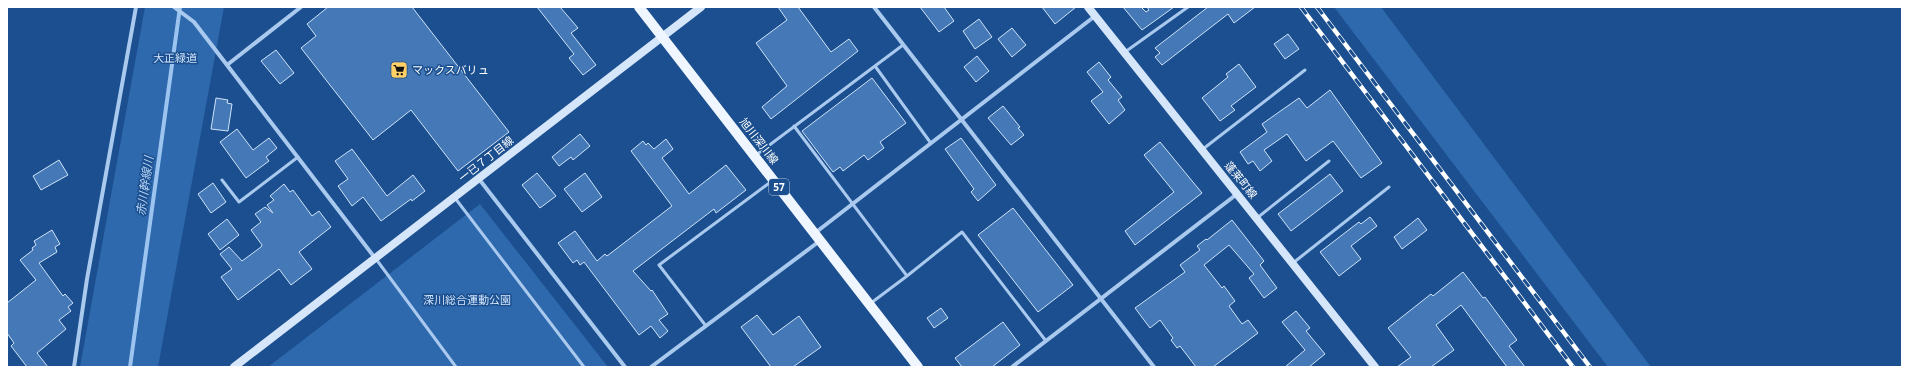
<svg xmlns="http://www.w3.org/2000/svg" width="1909" height="374" viewBox="0 0 1909 374" font-family="'Noto Sans','Noto Sans JP',sans-serif">
  <rect width="100%" height="100%" fill="#1b4f8f"/>
  <path fill="#2e69ad" d="M145 7H224L158 367H80Z
    M1334 7H1381L1651 367H1608Z
    M480 204 608 367H268Z"/>
  <g fill="none" stroke-linecap="round" stroke-linejoin="round">
    <path stroke="#9cc4f0" stroke-width="4" d="M130 367 180 7"/>
  </g>
  <path fill="#4478b7" stroke="#cfe3fa" d="M328 7H412L509 132 458 171 411 110 373 140 301 48 316 36 307 24Z
    M537 7H560L578 28 571 33 596 65 583 75 569 58 574 54Z
    M778 7H798L831 52 849 39 858 51 771 119 762 107 787 86 756 43 787 20Z
    M920 7H944L954 21 939 32Z
    M1042 7H1076L1055 24Z
    M1123 7H1141L1146 12 1149 10 1147 7H1174L1142 30Z
    M1208 7H1255L1234 23 1228 14 1162 65 1155 57 1160 53 1155 48Z
    M979 19 992 37 975 49 963 31Z
    M1012 28 1026 45 1012 57 998 39Z
    M1288 34 1299 49 1285 59 1274 44Z
    M276 50 294 73 280 84 261 61Z
    M977 56 989 71 976 82 964 67Z
    M1099 62 1111 77 1108 80 1122 97 1118 100 1125 110 1109 124 1091 101 1103 92 1087 72Z
    M1239 64 1256 87 1231 106 1235 110 1220 121 1202 98 1228 77 1226 74Z
    M872 78 906 123 880 142 884 148 868 160 864 155 843 171 840 167 833 172 802 131Z
    M1330 90 1382 163 1361 178 1333 141 1306 161 1287 134 1264 150 1272 161 1260 171 1253 161 1248 164 1240 152 1267 132 1262 124 1299 98 1307 108Z
    M216 98 228 100 227 103 232 104 228 131 211 129Z
    M1003 106 1020 127 1018 128 1024 135 1011 145 988 118Z
    M237 129 253 150 269 138 277 148 266 157 269 161 246 178 220 142Z
    M580 134 590 146 573 160 571 157 559 166 552 157Z
    M961 138 996 185 978 201 971 192 974 189 945 149Z
    M666 139 673 149 662 158 689 194 726 165 746 190 716 213 714 209 633 271 651 291 652 290 668 314 659 320 668 331 660 338 651 326 639 335 584 262 580 265 577 260 573 263 558 243 575 231 597 261 605 254 607 256 672 206 631 151 643 141 646 145 648 143 654 149Z
    M1160 142 1202 193 1135 245 1125 231 1174 192 1144 155Z
    M352 149 387 196 413 175 425 191 412 201 411 199 381 221 363 197 352 206 338 186 348 179 335 161Z
    M59 160 68 175 41 190 33 176Z
    M537 173 556 196 540 208 522 185Z
    M585 173 602 197 582 212 564 189Z
    M1330 174 1343 191 1291 231 1278 214Z
    M213 183 226 202 211 213 198 194Z
    M284 184 290 192 293 190 312 216 319 211 331 227 299 252 312 269 291 285 279 269 238 300 221 277 232 269 220 254 229 247 242 261 261 247 262 245 251 230 261 222 255 214 265 207 273 213 267 205 274 200 270 196Z
    M1013 208 1073 285 1038 312 978 235Z
    M1370 217 1377 226 1351 246 1361 259 1339 276 1320 252 1359 222 1361 224Z
    M1418 218 1427 230 1402 249 1394 237Z
    M227 219 239 235 220 250 208 234Z
    M1232 220 1264 261 1260 265 1277 288 1264 298 1249 278 1254 274 1229 245 1204 265 1222 288 1224 286 1235 301 1229 306 1242 324 1248 320 1258 333 1213 367H1196L1180 346 1177 348 1171 340 1173 338 1160 320 1150 328 1135 308 1185 272 1180 265 1200 250 1197 246 1206 239 1207 240Z
    M52 230 60 244 55 247 57 252 39 263 63 296 65 294 73 303 68 307 71 311 59 320 66 329 37 353 48 367H27L11 346 14 343 7 333V303L36 280 20 260 33 250 32 248 36 245 34 241Z
    M1463 272 1483 298 1485 297 1517 340 1509 346 1525 367H1507L1461 305 1436 325 1454 350 1431 367H1397L1411 357 1388 328 1431 294 1433 296Z
    M941 308 948 318 934 328 927 318Z
    M1296 311 1310 328 1306 331 1325 354 1309 367H1285L1305 350 1282 322Z
    M757 315 773 335 799 316 821 347 793 367H771L741 327Z
    M1003 322 1020 345 992 367H962L955 358Z"/>
  <g fill="none" stroke-linecap="round" stroke-linejoin="round">
    <path stroke="#a9c9ee" stroke-width="3" d="M1125 52 1188 7
      M875 66 930 142
      M794 126 907 276 871 303
      M1203 149 1305 70
      M756 155 903 45
      M222 180 239 202 298 157
      M455 198 584 367
      M1257 218 1329 161
      M376 259 456 367
      M1293 263 1389 187
      M907 276 962 232 1046 341
      M706 326 659 265 772 181"/>
    <path stroke="#a9c9ee" stroke-width="4" d="M174 7 194 22 375 258
      M874 7 1154 367
      M227 65 301 7
      M479 179 625 367
      M815 233 1095 16
      M74 367 87 279 136 7
      M651 367 821 240
      M1012 367 1237 194"/>
    <path stroke="#d6e6fa" stroke-width="8" d="M1088 7 1375 367
      M234 367 701 7"/>
    <path stroke="#f0f6ff" stroke-width="10" d="M639 7 918 367"/>
    <defs>
      <path id="rail" d="M1301 7 1573 367
        M1317 7 1590 367"/>
    </defs>
    <use href="#rail" stroke="#fff" stroke-width="4.5"/>
    <use href="#rail" stroke="#1b4f8f" stroke-width="3" stroke-dasharray="9" stroke-linecap="butt"/>
  </g>
  <defs>
    <symbol id="supermarket-square" viewBox="-11 -11 22 22"><rect x="-9" y="-9" width="18" height="18" rx="4" fill="#ffd166" stroke="#1b4f8f"/><path d="M-6-5.5h2.5l.6 2H6L4.5 2H-2.5L-4.4-4H-6ZM-1.5 3.2a1.3 1.3 0 1 0 .1 0ZM3 3.2a1.3 1.3 0 1 0 .1 0Z" fill="#111"/></symbol>
  </defs>
  <g fill-rule="evenodd">
    <use href="#supermarket-square" x="389" y="60" width="20" height="20"/>
  </g>
  <g text-anchor="middle" stroke-width="3" stroke-linejoin="round" paint-order="stroke">
    <rect fill="#1b4f8f" stroke="#bbcadd" stroke-width="1" x="769" y="179" width="20" height="16" rx="3"/>
    <g font-size="10" font-weight="bold" fill="#fff">
      <text x="779" y="191">57</text>
    </g>
    <g font-size="11" fill="#cfe3fa" stroke="#1b4f8f">
      <text x="175" y="62">大正緑道</text>
      <text x="467" y="304">深川総合運動公園</text>
    </g>
    <g font-size="11" fill="#fff" stroke="#1b4f8f" text-anchor="start">
      <text x="412" y="74">マックスバリュ</text>
    </g>
    <g font-size="11" fill="#fff" stroke="#1b4f8f">
      <text transform="translate(759 141) rotate(52)" y="4">旭川深川線</text>
      <text transform="translate(486 159) rotate(-38)" y="4">一已７丁目線</text>
      <text transform="translate(1241 180) rotate(51)" y="4">蓬莱町線</text>
    </g>
    <g font-size="12" font-style="italic" fill="#b5d3f5" stroke="#1b4f8f">
      <text transform="translate(145 186) rotate(-82)" y="4">赤川幹線川</text>
    </g>
  </g>
  <rect width="1909" height="374" fill="none" stroke="#ffffff" stroke-width="16"/>
</svg>
